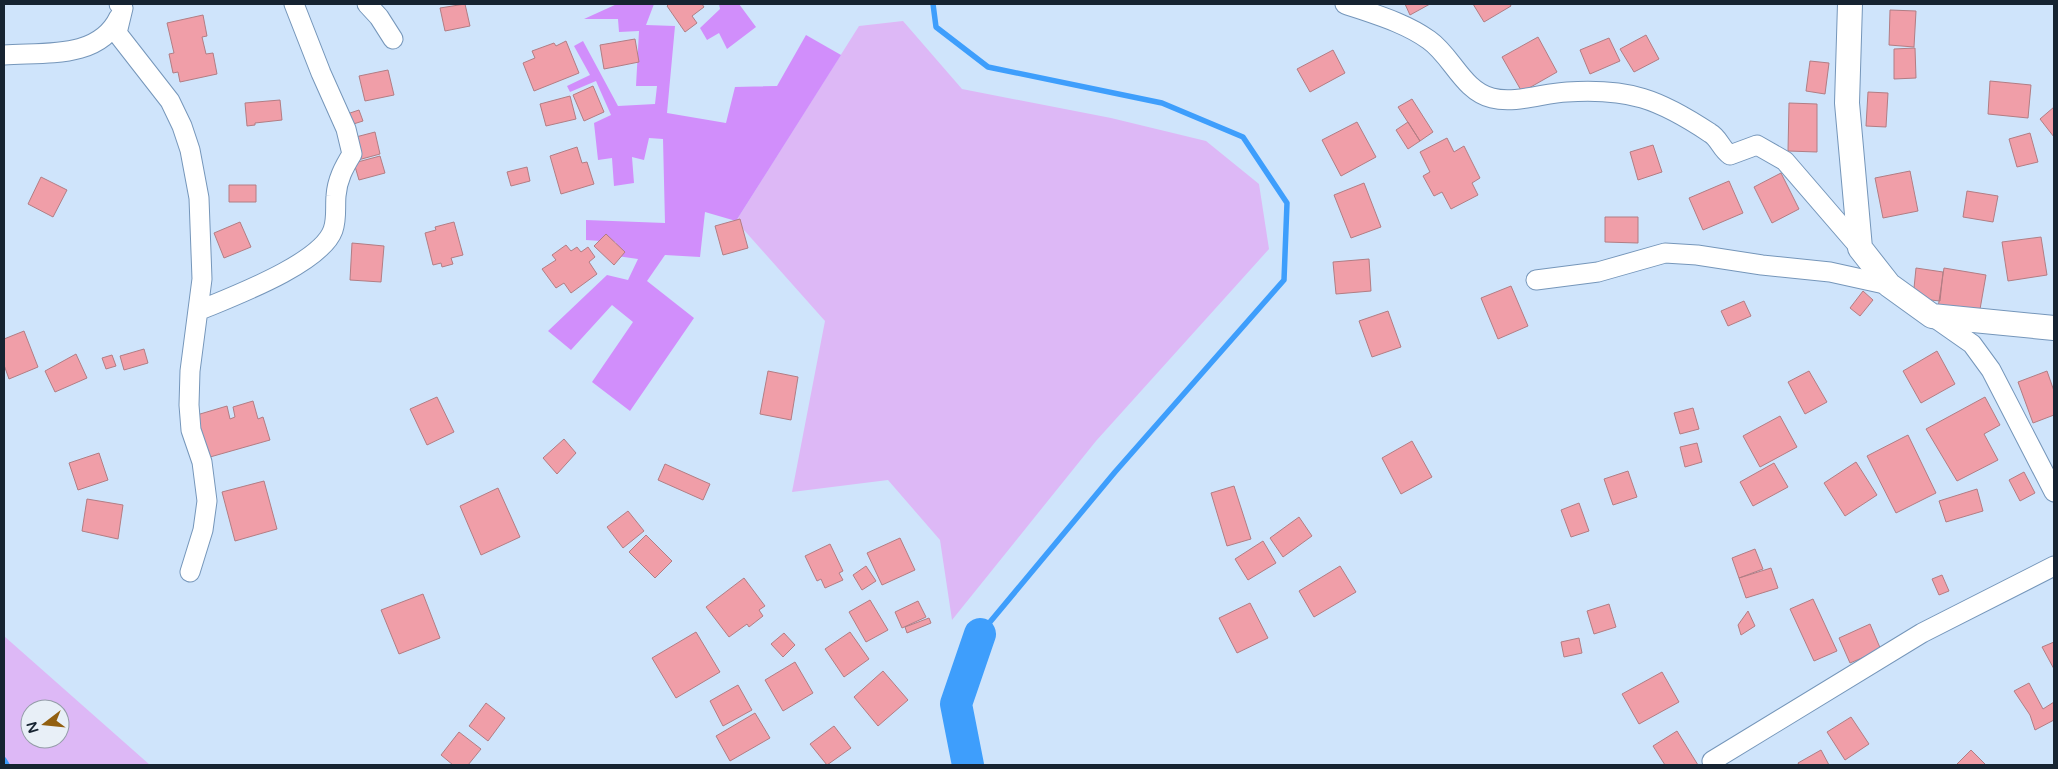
<svg xmlns="http://www.w3.org/2000/svg" width="2058" height="769" viewBox="0 0 2058 769" font-family="'Varela Round',sans-serif">
  <rect width="100%" height="100%" fill="#cfe4fb"/>
  <path fill="#ddb8f6" fill-rule="evenodd" d="M903 21 962 89 1111 118 1206 141 1259 184 1269 249 1096 441 952 620 940 540 888 480 792 492 825 321 736 221 859 26Z
    M4 636 150 765H4ZM30 709H60V739H30Z"/>
  <path fill="#d18efb" d="M617 4H654L646 25 675 26 667 113 726 123 735 87 777 86 806 35 841 55 736 221 705 212 700 257 665 255 647 281 694 318 630 411 592 382 633 322 612 305 571 350 548 331 607 275 628 280 638 259 617 256 616 242 586 240V220L665 223 663 139 649 138 644 160 632 157 634 183 614 186 612 158 598 160 594 123 611 115 596 81 570 92 567 86 590 75 574 46 583 41 618 106 655 104 657 86H636L639 31 619 32 618 19H584Z
    M719 4H739L756 27 727 49 719 33 707 40 700 28 720 9Z"/>
  <g fill="none" stroke-linecap="round" stroke-linejoin="round">
    <path stroke="#3e9efc" stroke-width="5.5" d="M933 4 936 27 988 67 1162 103 1243 137 1287 203 1284 280 1115 472 980 634
      M4 760 7 765"/>
    <path stroke="#3e9efc" stroke-width="32" d="M968 765 956 704 980 634"/>
  </g>
  <path fill="#f09ea8" stroke="#b27d84" d="M465 4 470 26 445 31 440 8Z
    M669 4H702L704 7 692 16 697 23 685 32 667 6Z
    M1405 4H1430L1410 15Z
    M1473 4H1510L1511 6 1484 22Z
    M1890 10 1916 11 1914 47 1889 45Z
    M203 15 207 36 202 37 206 54 213 53 217 74 180 82 178 72 173 73 169 54 174 53 167 23Z
    M1646 35 1659 59 1634 72 1620 49Z
    M1538 37 1557 72 1522 92 1502 57Z
    M1609 38 1620 61 1590 74 1580 50Z
    M635 39 639 62 604 69 600 45Z
    M566 41 579 73 534 91 523 63 535 58 532 51 554 43 556 46Z
    M1915 48 1916 78 1894 79V49Z
    M1333 50 1345 73 1310 92 1297 69Z
    M1810 61 1829 63 1825 94 1806 91Z
    M388 70 394 95 365 101 359 76Z
    M1990 81 2031 85 2028 118 1988 114Z
    M593 86 604 112 584 121 573 95Z
    M1868 92 1888 93 1886 127 1866 126Z
    M570 96 576 119 546 126 540 104Z
    M1412 99 1433 132 1420 141 1398 107Z
    M280 100 282 120 255 123V125L247 126 245 103Z
    M1789 103 1817 104V152L1788 151Z
    M2054 107V137L2040 119Z
    M359 110 363 121 347 126 344 115Z
    M1357 122 1376 157 1341 176 1322 140Z
    M1408 122 1420 141 1408 149 1396 130Z
    M375 132 380 154 358 160 352 138Z
    M2030 133 2038 162 2017 167 2009 139Z
    M1447 138 1454 152 1464 146 1480 178 1472 183 1478 195 1451 209 1442 192 1434 196 1423 176 1430 172 1420 152Z
    M1653 145 1662 172 1638 180 1630 152Z
    M577 147 582 163 587 162 594 184 561 194 550 156Z
    M380 156 385 173 359 180 354 163Z
    M527 167 530 181 511 186 507 172Z
    M1910 171 1918 211 1883 218 1875 178Z
    M1781 173 1799 209 1772 223 1754 187Z
    M41 177 67 190 53 217 28 204Z
    M1729 181 1743 213 1703 230 1689 198Z
    M1364 183 1381 227 1351 238 1334 195Z
    M229 185H256V202H229Z
    M1967 191 1998 196 1993 222 1963 217Z
    M1605 217H1638V243L1605 242Z
    M740 219 748 248 723 255 715 226Z
    M240 222 251 247 224 258 214 233Z
    M454 222 463 255 451 258 453 264 442 267 441 263 433 265 425 233 436 230 435 227Z
    M606 234 625 252 614 265 594 246Z
    M2041 237 2047 275 2008 281 2002 242Z
    M352 243 384 246 381 282 350 280Z
    M566 245 571 251 577 247 581 252 588 247 595 257 589 262 597 274 571 293 564 283 556 288 542 269 556 260 552 255Z
    M1369 259 1371 291 1336 294 1333 262Z
    M1916 268 1943 272 1940 301 1913 298Z
    M1944 268 1986 275 1979 315 1938 308Z
    M1511 286 1528 326 1498 339 1481 298Z
    M1863 291 1873 300 1860 316 1850 308Z
    M1744 301 1751 316 1728 326 1721 311Z
    M1388 311 1401 347 1372 357 1359 321Z
    M24 331 38 367 9 379 4 365V339Z
    M144 349 148 363 124 370 120 356Z
    M1937 351 1955 384 1921 403 1903 371Z
    M76 354 87 378 55 392 45 371Z
    M112 355 116 366 106 369 102 358Z
    M768 371 798 377 791 420 760 414Z
    M1809 371 1827 402 1805 414 1788 382Z
    M2047 371 2054 391V415L2033 423 2018 382Z
    M437 397 454 432 427 445 410 409Z
    M1985 397 2000 425 1984 434 1998 460 1957 481 1926 429Z
    M253 401 258 419 263 417 270 440 203 459 190 417 227 406 230 419 235 417 233 407Z
    M1693 408 1699 429 1680 434 1674 413Z
    M1780 416 1797 447 1760 467 1743 436Z
    M1908 435 1936 493 1896 513 1867 456Z
    M564 439 576 453 557 474 543 458Z
    M1412 441 1432 477 1401 494 1382 458Z
    M1697 443 1702 462 1685 467 1680 447Z
    M99 453 108 480 78 490 69 463Z
    M1856 462 1877 495 1845 516 1824 483Z
    M1774 463 1788 487 1753 506 1740 482Z
    M665 464 710 484 703 500 658 480Z
    M1628 471 1637 497 1613 505 1604 479Z
    M2024 472 2035 493 2020 501 2009 480Z
    M264 481 277 529 235 541 222 492Z
    M1234 486 1251 539 1227 546 1211 493Z
    M498 488 520 537 481 555 460 506Z
    M1977 489 1983 511 1946 522 1939 501Z
    M87 499 123 505 118 539 82 531Z
    M1579 503 1589 531 1571 537 1561 510Z
    M628 511 644 531 623 548 607 527Z
    M1299 517 1312 536 1283 557 1270 538Z
    M646 535 672 561 655 578 629 552Z
    M900 538 915 570 882 585 867 553Z
    M1263 541 1276 563 1248 580 1235 559Z
    M830 544 843 571 839 573 843 580 825 588 821 579 817 581 805 556Z
    M1755 549 1763 569 1739 578 1732 558Z
    M866 566 876 581 862 590 853 575Z
    M1340 566 1356 592 1314 617 1299 591Z
    M1771 568 1778 588 1746 598 1739 578Z
    M1942 575 1949 591 1939 595 1932 579Z
    M744 578 765 606 759 610 763 616 749 627 747 624 729 637 706 607Z
    M423 594 440 638 399 654 381 610Z
    M1813 599 1837 651 1814 661 1790 609Z
    M870 600 888 630 866 642 849 612Z
    M918 601 926 617 902 628 895 612Z
    M1250 603 1268 638 1237 653 1219 618Z
    M1609 604 1616 627 1594 634 1587 611Z
    M1748 611 1755 626 1741 635 1738 625Z
    M929 618 931 623 907 633 905 627Z
    M1870 624 1881 650 1850 663 1839 638Z
    M696 632 720 672 676 698 652 658Z
    M850 632 869 659 844 677 825 649Z
    M784 633 795 645 783 657 771 644Z
    M1579 638 1582 653 1564 657 1561 642Z
    M2054 642V669L2042 647Z
    M795 662 813 693 783 711 765 680Z
    M883 671 908 700 878 726 854 697Z
    M1662 672 1679 702 1639 724 1622 694Z
    M2029 683 2043 709 2054 702V720L2035 730 2030 715 2014 691Z
    M738 685 752 710 723 726 710 701Z
    M486 703 505 718 488 741 469 726Z
    M755 713 770 738 730 761 716 736Z
    M1851 717 1869 744 1845 760 1827 732Z
    M834 726 851 748 827 765 810 744Z
    M1677 731 1698 765H1665L1653 746Z
    M459 732 481 749 468 765H453L441 755Z
    M1821 750 1829 765H1799L1798 763Z
    M1971 750 1986 765H1956Z"/>
  <g fill="none" stroke-linecap="round" stroke-linejoin="round">
    <defs>
      <path id="minor" d="M119 4 123 8 117 33 170 101 182 126 190 150 199 198 202 279 190 371 189 405 191 430 202 462 207 501 203 530 190 572
        M367 4 379 17 393 39
        M1345 4C1373 14 1404 22 1429 40 1452 56 1463 91 1492 98 1515 104 1544 93 1567 92 1629 88 1659 99 1710 133 1719 138 1721 149 1730 155L1757 145 1785 161 1860 248
        M4 55C43 52 99 60 119 17
        M1536 280 1598 272 1665 253 1697 255 1762 265 1830 272 1889 285
        M198 311C231 297 321 264 333 230 337 219 335 207 336 196 337 180 344 167 352 154L346 129 321 73 294 4
        M1932 316 1972 344 1991 370 2054 492
        M1712 761 1922 633 2054 566"/>
      <path id="tertiary" d="M1850 4 1847 103 1860 248 1889 285 1932 316 2054 328"/>
    </defs>
    <use href="#minor" stroke="#7596ba" stroke-width="21"/>
    <use href="#tertiary" stroke="#7596ba" stroke-width="26"/>
    <use href="#minor" stroke="#fff" stroke-width="19"/>
    <use href="#tertiary" stroke="#fff" stroke-width="24"/>
  </g>
  <rect width="2058" height="769" fill="none" stroke="#162331" stroke-width="10"/>
  <g transform="translate(45 724) rotate(254)"><circle r="24" fill="#e8eff7" stroke="#949da8"/>
  <path d="M0-4L9 19L0 12L-9 19Z" fill="#925f10"/>
  <text y="-8" font-size="14" font-weight="bold" text-anchor="middle" fill="#162331">N</text>
  </g>
</svg>
